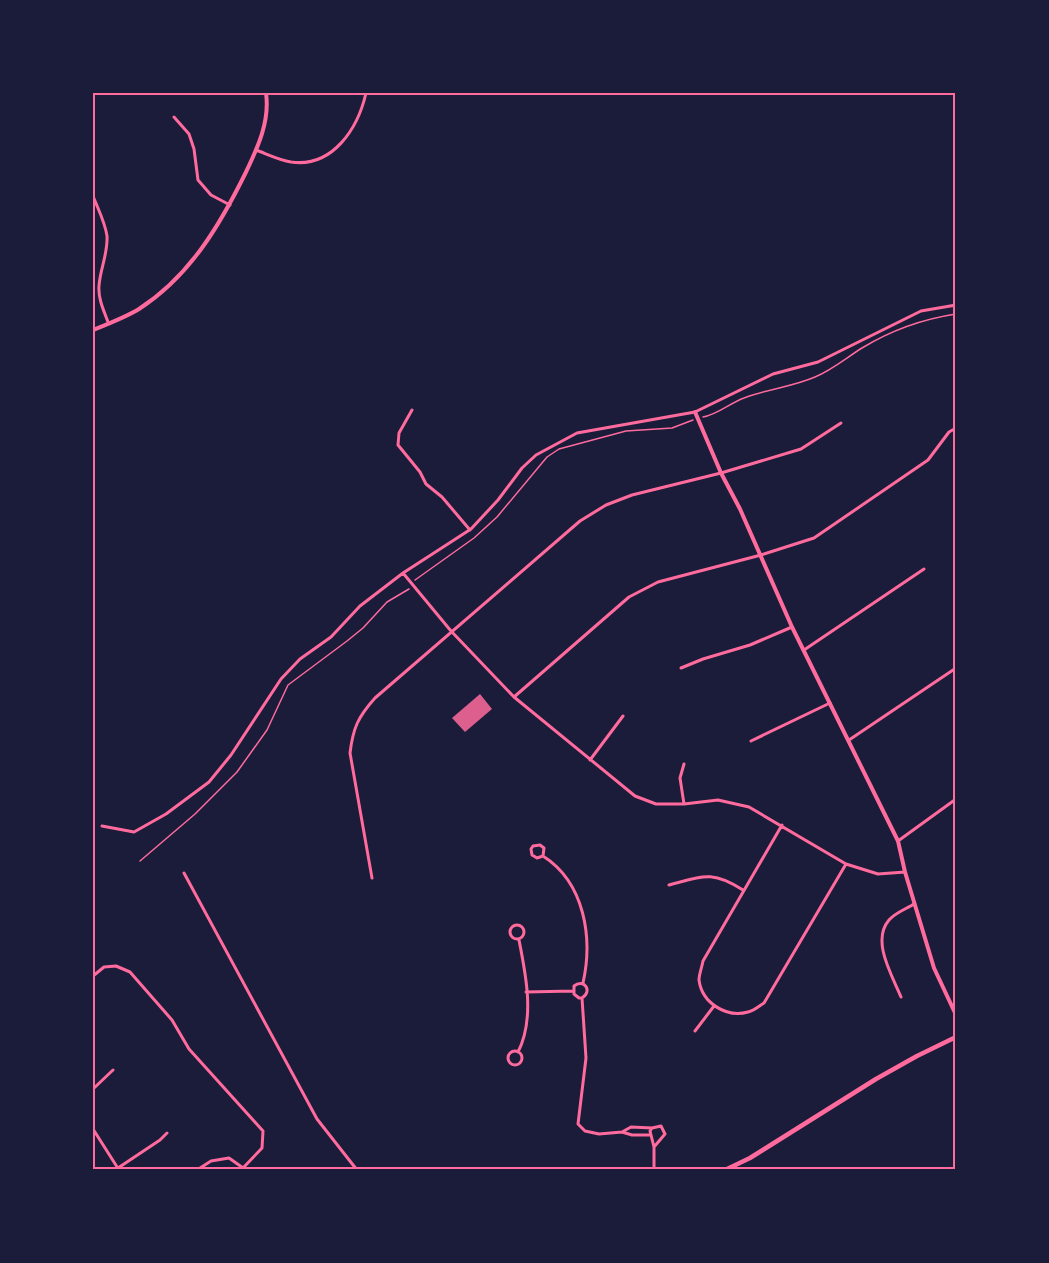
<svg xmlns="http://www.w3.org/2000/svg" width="1049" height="1263" viewBox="0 0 1049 1263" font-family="Quicksand,sans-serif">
  <rect width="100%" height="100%" fill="#1b1b3a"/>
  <path fill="#dd5f8e" d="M480 694 492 709 465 732 452 718Z"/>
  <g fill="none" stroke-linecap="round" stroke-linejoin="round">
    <path stroke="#ff6b9d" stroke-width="1.5" d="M703 417C717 415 730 403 744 398 767 389 792 387 815 377 832 370 846 358 862 348 890 331 923 319 956 314
      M415 580 474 538 497 517 547 457 559 449 626 431 672 428 693 420
      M140 861 195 814 237 772 267 730 288 685 347 641 363 628 387 602 409 589"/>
    <path stroke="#ff6b9d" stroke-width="3" d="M174 117 189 134 194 149 198 180 211 195 230 205
      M256 150C267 154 279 160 291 162 333 168 358 128 366 93
      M93 196C98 209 105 222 107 236 108 254 100 269 99 286 98 299 104 311 108 322
      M412 410 399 433 398 445 420 472 426 484 442 497 470 530
      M403 573 451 631 514 697 635 796 656 804H684L718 800 749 807 846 864 878 874 905 872
      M804 650 924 569
      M681 668 703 659 750 645 792 627
      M514 697 629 597 658 582 761 555 814 538 928 460 949 432 956 428
      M849 740 956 668
      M751 741 830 703
      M590 760 623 716
      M684 804 680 778 684 764
      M782 825 703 961C702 967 699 974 699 980 702 1003 726 1018 748 1012 754 1011 759 1006 764 1003L846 864
      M102 826 134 832 166 814 209 782 231 755 281 679 300 659 331 637 360 606 403 573 471 529 498 500 522 468 536 455 577 433 695 412 773 374 818 362 921 311 956 305
      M898 841 956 799
      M543 856 544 848 540 845 533 846 531 849 532 855 537 858 543 856C585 883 593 938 583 983
      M184 873 317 1119 357 1170
      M372 878 350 753C353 728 358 717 375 698L580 521 606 505 632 495 721 473 801 449 841 423
      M669 885C703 876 712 870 743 890
      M510 932a7 7 0 1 1 14 0a7 7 0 1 1-14 0Z
      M93 976 104 967 116 966 130 972 172 1020 189 1049 263 1131 262 1148 243 1168
      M526 992 573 991
      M901 997C892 975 871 941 889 920 895 913 906 909 914 904
      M582 998H579L574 994V986C584 978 593 991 582 998L586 1058 578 1124 585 1131 599 1134 622 1132 631 1127 652 1128
      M695 1031 714 1006
      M508 1058a7 7 0 1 1 14 0a7 7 0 1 1-14 0Z
      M518 1052C535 1019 526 975 519 940
      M93 1089 113 1070
      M93 1129 119 1170
      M622 1132 632 1135H650
      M115 1170 160 1140 167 1133
      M197 1170 211 1161 229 1158 246 1170
      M654 1170V1147L650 1131 652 1128 661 1126 665 1134 654 1147"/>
    <path stroke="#ff6b9d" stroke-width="4" d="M93 330C108 324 126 317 139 309 190 276 220 225 246 172 258 147 270 121 266 93
      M695 412 721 473 740 509 792 627 898 841 905 872 934 968 956 1015"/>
    <path stroke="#ff6b9d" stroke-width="4.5" d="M725 1170 750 1158 876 1079 917 1056 956 1037"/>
  </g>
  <rect width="1049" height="1263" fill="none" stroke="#1b1b3a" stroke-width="189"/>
  <rect x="94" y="94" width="860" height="1074" fill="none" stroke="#ff6b9d" stroke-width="2"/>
</svg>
